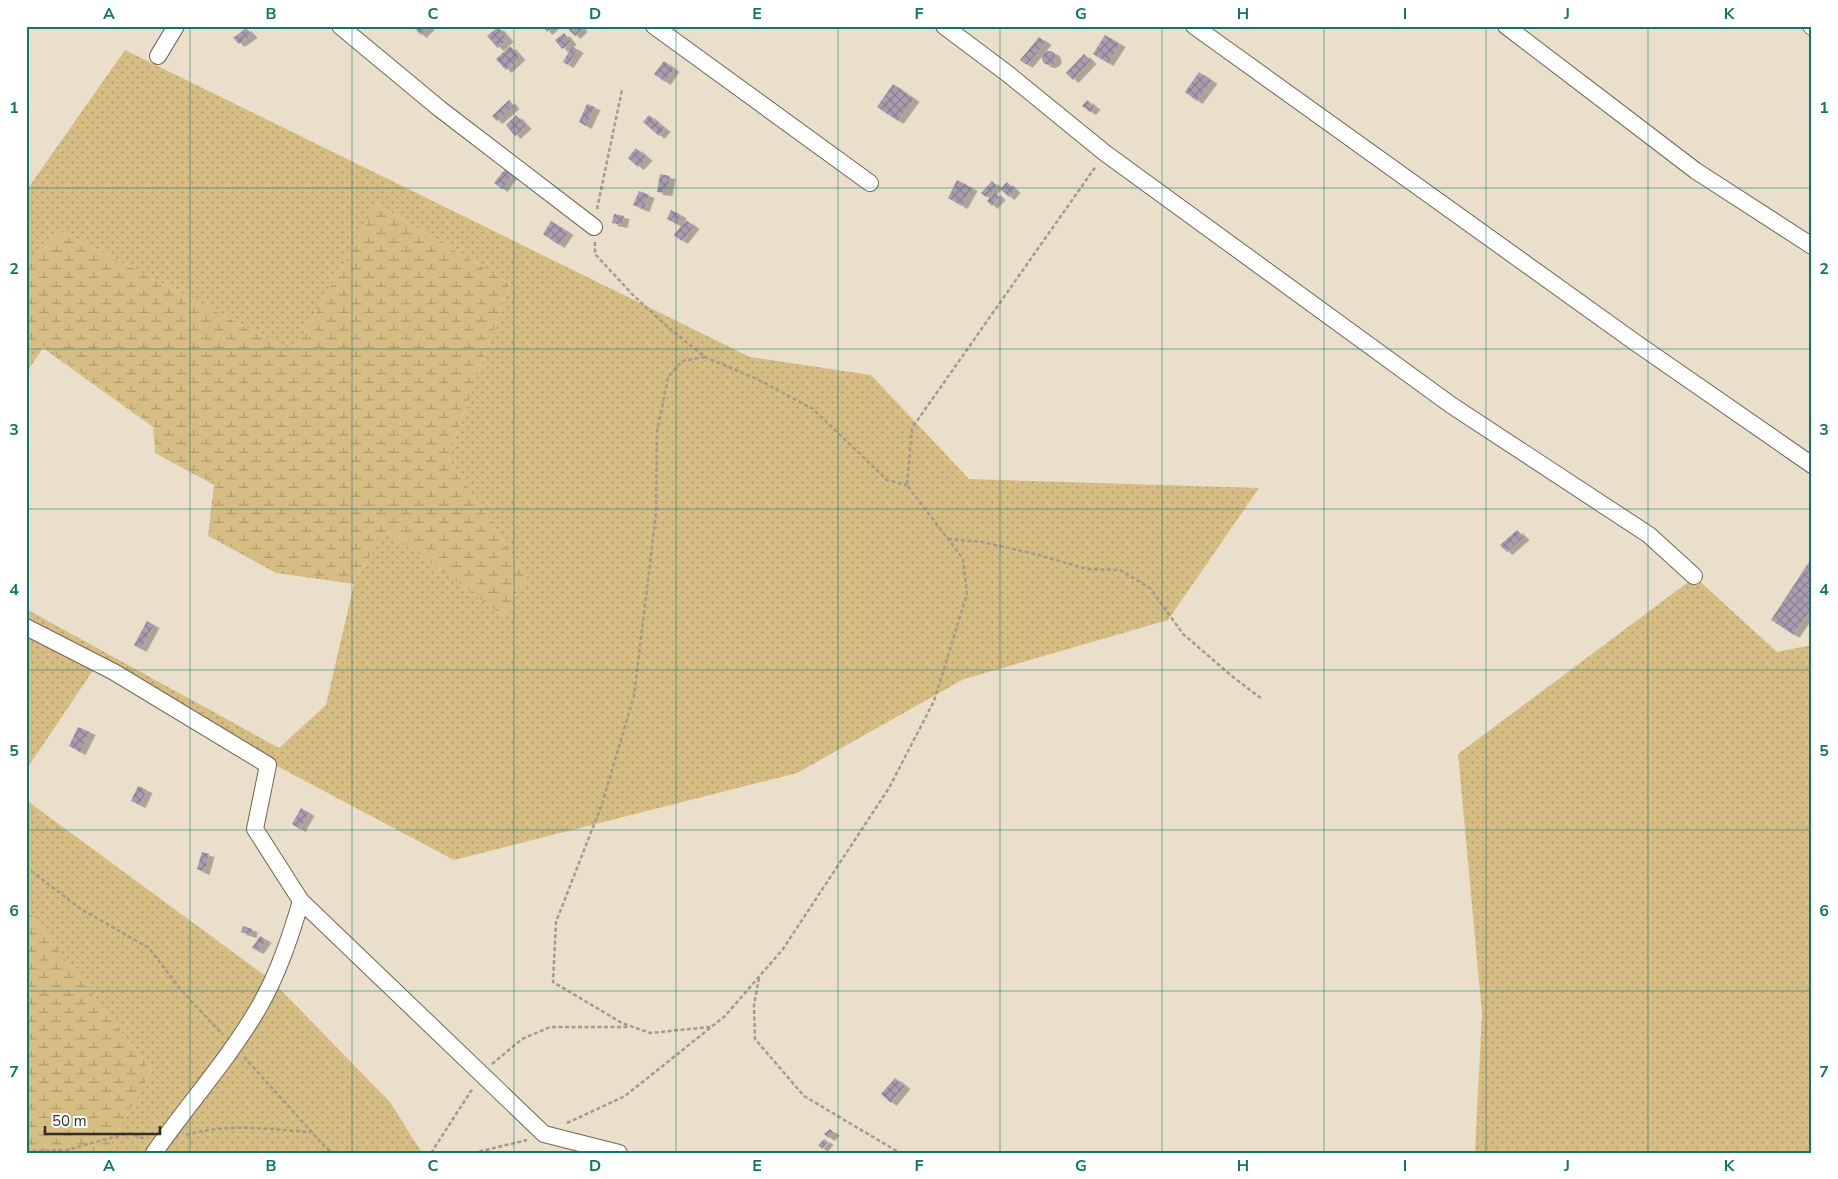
<svg xmlns="http://www.w3.org/2000/svg" width="1838" height="1179" viewBox="0 0 1838 1179" font-family="'Nunito Sans',sans-serif">
  <defs>
    <pattern id="grass-dots" width="8" height="8" patternUnits="userSpaceOnUse" patternTransform="scale(1.25)"><rect width="8" height="8" fill="#d6bd84"/><path d="M2 2h.1M6 6h.1" fill="none" stroke="#ae9a6c" stroke-width="1.8" stroke-linecap="round"/></pattern>
    <pattern id="wetland-marsh" width="20" height="14" patternUnits="userSpaceOnUse" patternTransform="scale(1.25)"><rect width="20" height="14" fill="#d6bd84"/><path d="M1 5h8M5 5V1M11 12h8M15 12V8" fill="none" stroke="#ae9a6c"/></pattern>
    <pattern id="building-cross-hatch" width="8" height="8" patternUnits="userSpaceOnUse" patternTransform="scale(1.25)"><rect width="8" height="8" fill="#a99db0"/><path d="M0 0l8 8M0 8l8-8" fill="none" stroke="#8a808f"/></pattern>
    <filter id="shadow"><feDropShadow dx="5.5" dy="3" stdDeviation="0" flood-color="#0004"/></filter>
  </defs>
  <rect width="100%" height="100%" fill="#e9dfca"/>
  <path fill="url(#grass-dots)" d="M125 50 750 357 871 375 969 479 1259 488 1168 620 964 679 797 773 454 860 94 669 26 770V609L279 748 326 705 354 584 276 573 208 536 214 485 155 453 153 427 43 348 26 373V350L44 346 154 426 157 452 217 484 353 581 387 531 503 616 527 576 448 459 510 284 377 204 294 352 63 232 26 263V191Z
    M1695 577 1777 652 1812 645V1153H1475L1482 1013 1458 754Z
    M26 800 271 980 390 1102 422 1153H105L152 1071 26 909Z"/>
  <path fill="url(#wetland-marsh)" d="M377 204 510 284 448 459 527 576 503 616 387 531 353 581 277 570 209 535 216 484 157 452 154 426 44 346 26 350V263L63 232 294 352Z
    M26 909 152 1071 105 1153H26Z"/>
  <path fill="url(#building-cross-hatch)" filter="url(#shadow)" d="M418 26H428L429 27 421 35 415 29Z
    M542 26H553L547 32Z
    M572 26H580L582 29 575 36 569 30Z
    M498 27 508 39 498 48 487 36Z
    M246 28 252 35 239 44 233 38Z
    M564 33 571 42 562 49 555 40Z
    M1105 35 1120 44 1108 63 1093 54Z
    M1039 37 1046 42 1027 65 1020 60Z
    M510 46 520 57 506 70 496 59Z
    M572 46 578 50 568 65 563 62Z
    M1042 58a7 7 0 1 1 14 0a7 7 0 1 1-14 0Z
    M1084 54 1091 61 1073 80 1066 73Z
    M664 61 674 69 665 82 654 74Z
    M1199 72 1212 81 1197 101 1185 92Z
    M893 84 914 99 898 121 877 107Z
    M509 100 514 106 497 121 492 116Z
    M1087 100 1095 107 1090 112 1082 106Z
    M587 104 595 107 586 126 579 122Z
    M516 115 526 126 515 136 506 125Z
    M649 115 665 129 659 136 643 122Z
    M636 148 647 158 638 167 628 158Z
    M506 168 513 174 502 189 494 183Z
    M660 174 670 176 667 193 657 192Z
    M957 180 972 188 962 206 948 198Z
    M992 181 997 186 986 197 981 193Z
    M1007 182 1015 190 1009 197 1000 189Z
    M639 191 649 195 644 209 633 205Z
    M995 192 1000 197 992 206 987 201Z
    M671 210 681 215 677 224 667 219Z
    M614 214 624 216 622 225 612 223Z
    M686 220 694 226 682 241 674 235Z
    M551 221 568 232 559 245 543 234Z
    M1517 530 1524 537 1507 552 1500 545Z
    M1809 562 1812 564V608L1794 635 1771 620Z
    M147 621 154 625 141 649 134 645Z
    M78 727 90 732 80 752 69 746Z
    M138 786 147 790 140 805 131 801Z
    M301 808 309 813 300 829 292 824Z
    M202 852 209 854 204 872 197 869Z
    M243 926 252 929 251 935 241 932Z
    M260 936 266 940 258 951 252 948Z
    M895 1078 905 1086 891 1103 881 1094Z
    M830 1129 834 1133 829 1138 824 1134Z
    M824 1139 828 1142 822 1149 818 1145Z"/>
  <g fill="none" stroke-linecap="round" stroke-linejoin="round">
    <defs>
      <path id="street" d="M340 26 440 109 594 227
        M654 26 870 183
        M944 26 1008 74 1105 153 1451 405 1649 535 1694 576
        M1194 26 1636 343 1812 465
        M1506 26 1696 171 1812 246
        M1811 26 1812 27
        M158 56 176 26
        M26 627 114 672 268 765 255 829 301 901 544 1134 619 1153
        M154 1153C188 1104 229 1059 259 1007 278 974 290 938 301 901"/>
    </defs>
    <use href="#street" stroke="#706754" stroke-width="18"/>
    <path stroke="#a39c8c" stroke-width="2.5" stroke-dasharray="4 2.5" stroke-linecap="butt" d="M597 209 622 90
      M595 242V254L634 296 669 328 705 357 757 379 813 409 887 480 907 485
      M705 357 682 361 668 377 657 432 656 513 634 696 602 804 556 922 553 982 622 1023 650 1033 710 1027
      M948 539 982 542 1035 554 1087 569 1120 570 1150 588 1183 634 1233 677 1262 699
      M26 867 81 909 149 948 181 990 223 1035
      M759 978 754 1005 755 1039 804 1096 900 1153
      M244 1057 326 1148 333 1153
      M492 1064 522 1039 550 1027H630
      M567 1123 625 1096 725 1016 783 949 889 788 934 701 967 594 963 559 907 485 912 428 1096 166
      M186 1135C225 1123 270 1129 310 1132
      M26 1151 67 1150 129 1133 145 1139
      M431 1153 473 1088
      M473 1153 527 1140"/>
    <use href="#street" stroke="#fff" stroke-width="16"/>
  </g>
  <path fill="none" stroke="#0f766e" stroke-width="1" stroke-opacity="0.55" d="M190 26V1153M352 26V1153M514 26V1153M676 26V1153M838 26V1153M1000 26V1153M1162 26V1153M1324 26V1153M1486 26V1153M1648 26V1153M26 188H1812M26 349H1812M26 509H1812M26 670H1812M26 830H1812M26 991H1812"/>
  <rect width="1838" height="1179" fill="none" stroke="#ffffff" stroke-width="55"/>
  <path d="M45 1126v8h115v-8" fill="none" stroke="#322e26" stroke-width="2.5"/>
  <text x="52" y="1126" font-size="15" fill="#322e26" stroke="#ffffff" stroke-width="4" paint-order="stroke">50 m</text>
  <rect x="28" y="28" width="1782" height="1124" fill="none" stroke="#0f766e" stroke-width="2"/>
  <g font-size="16" text-anchor="middle" font-weight="bold" fill="#0f766e">
    <text x="109" y="19">A</text>
    <text x="271" y="19">B</text>
    <text x="433" y="19">C</text>
    <text x="595" y="19">D</text>
    <text x="757" y="19">E</text>
    <text x="919" y="19">F</text>
    <text x="1081" y="19">G</text>
    <text x="1243" y="19">H</text>
    <text x="1405" y="19">I</text>
    <text x="1567" y="19">J</text>
    <text x="1729" y="19">K</text>
    <text x="14" y="113">1</text>
    <text x="1824" y="113">1</text>
    <text x="14" y="274">2</text>
    <text x="1824" y="274">2</text>
    <text x="14" y="435">3</text>
    <text x="1824" y="435">3</text>
    <text x="14" y="595">4</text>
    <text x="1824" y="595">4</text>
    <text x="14" y="756">5</text>
    <text x="1824" y="756">5</text>
    <text x="14" y="916">6</text>
    <text x="1824" y="916">6</text>
    <text x="14" y="1077">7</text>
    <text x="1824" y="1077">7</text>
    <text x="109" y="1171">A</text>
    <text x="271" y="1171">B</text>
    <text x="433" y="1171">C</text>
    <text x="595" y="1171">D</text>
    <text x="757" y="1171">E</text>
    <text x="919" y="1171">F</text>
    <text x="1081" y="1171">G</text>
    <text x="1243" y="1171">H</text>
    <text x="1405" y="1171">I</text>
    <text x="1567" y="1171">J</text>
    <text x="1729" y="1171">K</text>
  </g>
</svg>
